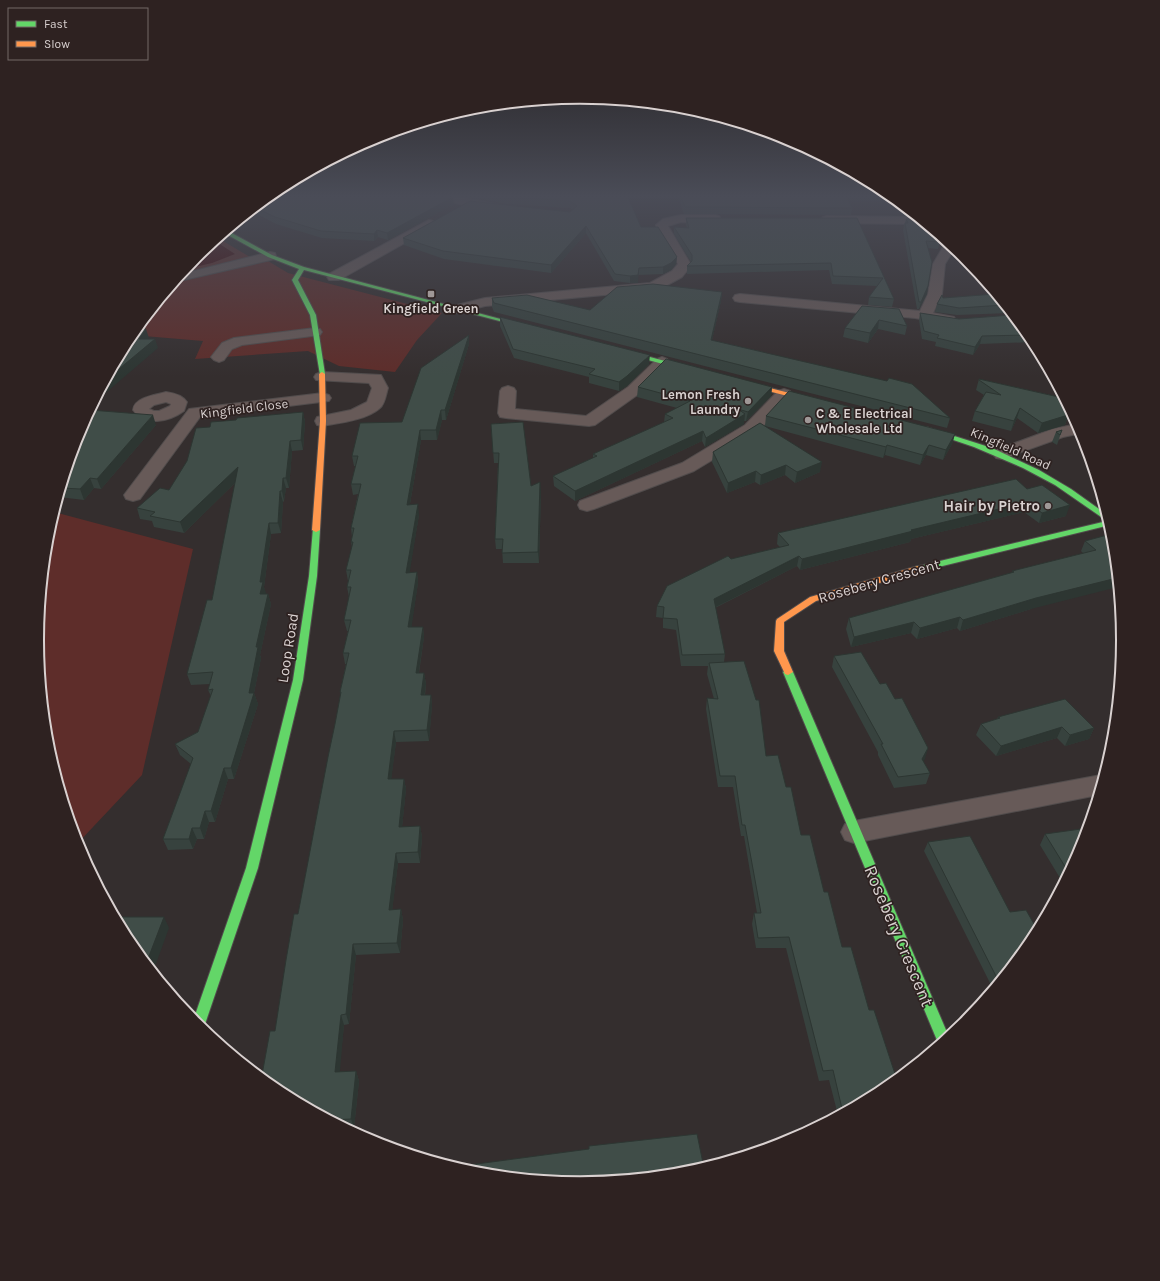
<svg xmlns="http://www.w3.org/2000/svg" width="1160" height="1281" viewBox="0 0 1160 1281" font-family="Karla,sans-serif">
  <rect width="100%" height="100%" fill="#342e2e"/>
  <path fill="#5e2d2a" d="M218 238 250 257 181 274 196 256Z
    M268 261 288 273 442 313 417 340 395 372 339 366 308 351 195 359 203 341 132 335 174 283Z
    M54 512 193 549 142 775 77 844 47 746 37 640 47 534Z"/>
  <path fill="#420709" d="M215 241 235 254 212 263 186 269 196 256Z"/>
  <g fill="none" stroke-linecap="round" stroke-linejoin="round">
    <defs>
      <path id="street" d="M439 197H459L496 204 500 205 502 207 500 209 496 210 467 206 441 199Z
        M681 215H715L719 216 721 219 719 222 715 223 681 222 668 226 690 263V267L682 277 658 290 485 306 458 313 453 312 451 309 453 306 485 298 650 283 672 271 678 264 656 228V225L663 219Z
        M827 216 916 217 924 224 823 223 821 220 823 217Z
        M429 220 433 221 435 224 433 227 339 280H329L327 277 329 274Z
        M946 242 954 249 945 264 942 294 933 313 954 317 956 320 954 323 949 324 915 318 740 302 735 301 733 298 735 295 740 294 920 311 928 294 933 264Z
        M270 252 275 253 276 256 275 259 175 282 182 274Z
        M315 328 320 329 322 332 320 335 242 345 232 349 224 360 219 362 214 360 211 357 222 343 234 338Z
        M662 357 667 359 670 362 640 393 595 425 589 426 506 418 500 417 498 413 500 391 502 388 508 386 514 388 516 391 515 409 586 416 628 387 657 359Z
        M322 372 381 375 388 388C386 394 385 404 380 408 367 420 339 423 323 426L317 425 315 421 317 417 351 410 367 402 372 388 369 383 316 380 314 377 316 374Z
        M784 389 790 391 792 394 757 433 694 471 594 509 587 511 580 509 578 505 580 501 682 463 745 425 778 391Z
        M166 392C174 393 182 395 187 402L184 411C169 422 145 427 133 410 134 397 156 395 166 392ZM166 402 171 404 170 406 159 411H154L149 409 154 405Z
        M323 393 329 395 331 398 329 401 200 417 140 499 133 501 126 499 124 495 189 409Z
        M1077 424 1082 433 1063 437 1002 459 996 458 993 454 996 450 1053 429Z
        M1101 775 1104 776 1098 795 854 843 845 840 841 832 845 824 854 821Z"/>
      <path id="fast" d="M228 231 272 255 304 267 531 327 526 328 304 270 298 280 316 315 325 374 320 375 310 315 292 280 299 269 268 257 224 233Z
        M620 349 695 369 696 370 693 372 618 352 617 351Z
        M926 427 992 448 1039 470 1071 489 1106 514 1110 525 918 572 915 571 914 569 915 567 1107 521 1055 485 1023 468 974 447 924 430V428Z
        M313 528H316L320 530 317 576 303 680 258 868 203 1030 193 1021 246 868 293 680 309 576Z
        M788 669 793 672 949 1037 939 1045 783 672Z"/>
      <path id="slow" d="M322 372 325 374 326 421 320 530 316 532 312 530 320 421 319 374Z
        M743 381 817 400 818 401 815 403 741 384V382Z
        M918 566 922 569 921 571 816 601 784 622V651L793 672 788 675 785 674 774 651 776 621 777 619 810 597Z"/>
    </defs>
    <use href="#street" stroke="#514c4c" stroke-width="2"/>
    <use href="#fast" stroke="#514c4c" stroke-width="2"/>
    <use href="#slow" stroke="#514c4c" stroke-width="2"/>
    <use href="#street" fill="#675a58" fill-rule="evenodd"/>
    <use href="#fast" fill="#63d668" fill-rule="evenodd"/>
    <use href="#slow" fill="#ff974d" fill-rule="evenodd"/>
  </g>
  <path fill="#37423e" d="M268 197 454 204 388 240 378 237 374 241 322 238 276 224 251 211Z
    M471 197H628L641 227 677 257 676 264 671 270 663 274 638 275V283H630L614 281 586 233 551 273 444 259 404 245 403 238 570 212 573 210 570 208 507 204Z
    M678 197H892L897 202 849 200 852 208 851 215 684 214Z
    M898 202 914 215H902Z
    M686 218H857L894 299 892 307 868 305 869 297 878 286 832 284 829 270 687 274V266L691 262 674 234V227L687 228 686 225Z
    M906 219 940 242 938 249 928 248 927 294 919 309H917L903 230Z
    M722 292 721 301 712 340 950 418 947 428 494 312 492 307V298L590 310Z
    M995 294 1010 313 957 315 935 312 937 304 943 298Z
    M862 306 907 326 905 335 878 329 868 343 843 337 845 328Z
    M920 313 959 319 1012 315 1032 339 1033 342 980 344 973 355 935 346 936 342 922 339 919 320Z
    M500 317 649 364 627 386 619 391 589 383V377L514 358 500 326Z
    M469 335V344L446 420H442L437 440H421L410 504 419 515 409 573 417 572 418 583 411 627H423L424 637 419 673H424L426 684 425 695H431L432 705 429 741 396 742 391 779H404L406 789 402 827 420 826 422 837 420 863H398L392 910 401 909 403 920 400 953 356 955 349 1024 344 1025 339 1072 356 1071 359 1081 354 1128 347 1129 278 1092 262 1075 275 1031 341 696 340 692 346 664H345L343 653 348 631H347L344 620 349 597 347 587 348 581 346 570 352 547 351 542 352 537 351 528 358 494 353 495 351 484 356 466H354L352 456 402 422Z
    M979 379 1063 398 1070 411 1065 425 1038 433 1017 418 1011 431 972 421 975 411 984 395 976 390Z
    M638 387H772L771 396 746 421H744V424L705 447 702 441 575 501 554 486 553 476 593 458V454L664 422 665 414 677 408 637 397Z
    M303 412 305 422 303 450 292 451 289 488H286L284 501 283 502 281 533 271 534 264 587 265 594H268L271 604 260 655 261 658 254 693 258 704 234 779H228L215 822H209L204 839H197L193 849 168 850 163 839 191 764 180 755 175 744 198 732 211 696 208 690 210 684 191 685 187 674 212 600 235 483 184 533 154 527 152 521 140 519 137 508 169 490 210 427 236 420Z
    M766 416 955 434 952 444 943 460 926 455 920 465 885 455 883 458 765 426 820 472 795 483 785 475 760 485 755 482 727 493 712 462 713 452 765 426Z
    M491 424 531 486 541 492 539 563H503L502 549H496L495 539 498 463H494Z
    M156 425 101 489 94 488 84 500 59 497 78 432Z
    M1062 430 1057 445 1052 442 1056 432Z
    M1027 489 1066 516 1039 523 1024 512 911 539 910 542 800 570 797 566 715 608 725 654 724 662 766 756 786 787 801 835 824 892 842 947 881 1092 838 1115 829 1080 819 1081 786 948H756L752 924 754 913H757L744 836H741L733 787H718L706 709 707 698 714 699 707 674 708 666H681L676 630 663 628V618L656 617 657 606 731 559 780 547 777 544 778 533Z
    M1113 535 1031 609 960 631 957 628 917 639 911 633 851 647 846 629 849 618 1012 573V571L1084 554 1081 551 1085 541Z
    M834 656 895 699 928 748 923 761 930 773 926 784 894 788 878 755V752L832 667Z
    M1117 706 1115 717 1112 715Z
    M998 717 1094 728 1089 739 1065 746 1057 738 996 756 976 735 981 724 997 719Z
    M1045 834 1082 849 1063 883 1040 845Z
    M928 842 1010 912 1031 942 993 989 924 851Z"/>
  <path fill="#2d3632" d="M453 197 454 204 388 240 387 233Z
    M586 226V233L551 273V265Z
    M377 230 378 237 374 241V234Z
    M677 257 676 264 671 270 663 274V267Z
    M639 268 638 283H630V276Z
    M928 286 927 294 919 309 921 302Z
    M722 292 721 301 710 349 711 340Z
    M879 320 878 329 868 343 870 333Z
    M146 329 149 338 141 348 139 339Z
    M469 335V344L446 420 445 410Z
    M982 336 980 344 973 355 975 347Z
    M155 339 158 348 95 402 107 379Z
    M650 355 649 364 627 386 619 391V382Z
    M772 387 771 396 746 421 748 412Z
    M1020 408 1017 418 1011 431 1014 421Z
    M441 410 442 420 437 440 436 430Z
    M1070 411 1065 425 1038 433 1042 423Z
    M303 412 305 422 303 450 301 440Z
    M745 414 744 424 705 447 706 438Z
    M153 415 156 425 101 489 97 479Z
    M420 430 421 440 408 515 407 505Z
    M703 431 702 441 575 501V491Z
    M955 434 952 444 943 460 946 450Z
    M290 441 292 451 289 488 286 478Z
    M887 445 885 455 883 458 886 447Z
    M929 445 926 455 920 465 923 455Z
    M822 462 820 472 795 483 797 472Z
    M786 465 785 475 760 485 761 475Z
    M238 467 241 477 184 533 180 522Z
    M756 471 755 482 727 493 728 483Z
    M90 478 94 488 84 500 80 489Z
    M283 478 286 488 284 501 282 491Z
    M540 482 541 492 539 563 538 552Z
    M280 491 283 502 281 533 278 523Z
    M1028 502 1024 512 911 539 910 542 800 570 802 559 911 530Z
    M418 504 419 515 408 583 406 573Z
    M1070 505 1066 516 1039 523 1042 513Z
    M269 523 271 534 264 587 266 593 263 605 260 594V582Z
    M799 556 797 566 712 609 714 599Z
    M417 572 418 583 410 638 408 627Z
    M1117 578 1118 587 1031 609 960 631 963 620 1036 598Z
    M268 594 271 604 260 655 261 658 254 693 258 704 234 779 231 768 249 693 256 647Z
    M960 617 957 628 917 639 920 628Z
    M914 622 911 633 851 647 854 637Z
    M423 627 424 637 417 684 416 673Z
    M424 673 426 684 423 706 421 695Z
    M431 695 432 705 429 741 427 730Z
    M1062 727 1057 738 996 756 1001 746Z
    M1094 728 1089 739 1065 746 1070 735Z
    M394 731 396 742 390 790 388 779Z
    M928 748 925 759 918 770 922 759Z
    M224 768 228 779 215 822 211 811Z
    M404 779 406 789 401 838 399 827Z
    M205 811 209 822 204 839 200 828Z
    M420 826 422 837 420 863 418 852Z
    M192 828 197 839 193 849 189 839Z
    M396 853 398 863 391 921 389 910Z
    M401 909 403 920 400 953 397 943Z
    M164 917 169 928 153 972 146 964Z
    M353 944 356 955 349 1024 346 1014Z
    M341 1015 344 1025 339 1082 335 1072Z
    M356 1071 359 1081 354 1128 351 1119Z"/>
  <path fill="#404d48" stroke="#2d3632" d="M268 197H453L387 233 377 230 374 234 321 231 275 217 256 208Z
    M512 197H628L641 227H658L677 257 671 263 663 267 639 268 638 275 630 276 615 274 586 226 551 265 443 251 403 238 470 201 570 212 577 206 570 201Z
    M681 197H847L852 208 685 207Z
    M686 218H857L894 299 869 297 883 278 833 276 831 263 687 266 692 261V255L674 227 689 228Z
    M906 219H918L937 234 940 242 926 241 932 262 928 286 921 302H919L905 223H908Z
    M653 284 722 292 711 340 887 381 889 378 912 384 950 418 494 303 492 298 527 295 590 310 617 287Z
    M995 294 1004 305 959 308 937 304 942 295 943 298Z
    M862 306 899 309 907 326 879 320 870 333 845 328Z
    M920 313 959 319 1012 315 1028 335 982 336 975 347 937 338 939 335 924 331Z
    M500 317 650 355 627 376 619 382 589 374 595 369 513 349Z
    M137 328 146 329 139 339H155L107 379 129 339Z
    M469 335 445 410H441L436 430H420L407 505 418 504 406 573 417 572 408 627H423L416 673H424L421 695H431L427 730 394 731 388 779H404L399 827 420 826 418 852 396 853 389 910 401 909 397 943 353 944 346 1014 341 1015 335 1072 356 1071 351 1119 330 1120 278 1092 258 1076 262 1075 270 1031H275L286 960 294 914H298L328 757 335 724 341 692H340L349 653H343L351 620H344L351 587H347L351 570H346L353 542H351L354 528H351L361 484H351L358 456H352L360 423 402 422 421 368Z
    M666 359 772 387 748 412 738 409 745 414 706 438 703 431 575 491 553 476 597 456 593 454 673 418 665 414 690 401 638 387Z
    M979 379 1063 398 1070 411 1068 415 1042 423 1020 408 1014 421 975 411 986 392 1001 395 979 380Z
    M789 391 955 434 946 450 929 445 923 455 887 445 886 447 766 416Z
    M90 410 153 415 97 479 90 478 80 489 62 488 71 458 78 451 73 450 78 432Z
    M303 412 301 440 290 441 286 478H283L282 491H280L278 523H269L260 582H263L260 594H268L256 647H258L249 693H254L231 768H224L211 811H205L200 828H192L189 839H163L193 758 175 744 198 732 213 689 208 690 213 672 187 674 207 600H212L238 467 180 522 150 516 155 512 137 508 160 488 169 490 187 461 196 428 210 427 211 422 236 420 237 418Z
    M523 422 531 486 540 482 538 552 502 553 503 539H495L499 453H493L491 424Z
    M760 423 822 462 797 472 786 465 761 475 756 471 728 483 713 452Z
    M1062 430 1060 435 1056 432Z
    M1016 479 1027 489 1042 485 1070 505 1042 513 1028 502 911 530 913 531 802 559 799 556 714 599 725 654 682 655 677 619 663 618 664 607 657 606 667 586 728 556 731 559 789 545 778 533Z
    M1111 534 1113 535 1117 578 1036 598 963 620 960 617 920 628 914 622 854 637 849 618 1014 572 1012 571 1096 550 1085 541Z
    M861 652 880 684 886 683 895 699 902 698 928 748 922 759 930 773 898 777 881 744H883L834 656Z
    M744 661 756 700H759L766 756 778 755 786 787H791L801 835H810L824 892H828L842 947H851L869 1010H874L897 1080 881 1092 843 1113 833 1070 823 1071 789 937 758 938 754 913H761L745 825H742L735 776H720L707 698 718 699 709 663Z
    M1065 699 1094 728 1070 735 1062 727 1001 746 981 724 1000 718 998 717Z
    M1088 828 1082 849 1069 873 1045 834Z
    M970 836 1010 912 1026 910 1038 931 1031 942 999 982 928 842Z
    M120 917H164L146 964 128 942 118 922Z
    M697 1134 704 1168 686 1173 580 1184 474 1173 454 1167 589 1149V1146Z
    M442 1161V1163L437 1162Z"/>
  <linearGradient id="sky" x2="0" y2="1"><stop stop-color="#1d1919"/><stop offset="0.52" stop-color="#4a4c57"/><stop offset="1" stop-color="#4a4c57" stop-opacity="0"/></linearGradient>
  <rect width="1160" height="377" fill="url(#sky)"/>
  <g fill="#9f9897" stroke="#2e2221" stroke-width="1.5">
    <rect x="427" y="290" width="8" height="8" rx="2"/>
    <circle cx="748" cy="401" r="4"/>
    <circle cx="808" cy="420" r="4"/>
    <circle cx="1048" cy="506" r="4"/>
  </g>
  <g text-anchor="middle" stroke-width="3.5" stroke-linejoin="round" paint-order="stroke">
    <g font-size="13" font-weight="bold" fill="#d9d1d0" stroke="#2e2221">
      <text x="431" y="313">Kingfield Green</text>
      <text x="740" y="399" text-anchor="end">Lemon Fresh<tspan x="740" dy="15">Laundry</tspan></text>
      <text x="816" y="418" text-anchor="start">C &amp; E Electrical<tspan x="816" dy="15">Wholesale Ltd</tspan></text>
    </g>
    <g font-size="13" fill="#d9d1d0" stroke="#2e2221">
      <text transform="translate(244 408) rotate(-7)" y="5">Kingfield Close</text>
      <text transform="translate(1011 448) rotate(24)" y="5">Kingfield Road</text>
    </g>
    <g font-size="15" font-weight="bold" fill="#d9d1d0" stroke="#2e2221" text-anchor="end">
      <text x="1040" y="511">Hair by Pietro</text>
    </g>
    <g font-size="15" fill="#d9d1d0" stroke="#2e2221">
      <text transform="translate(879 581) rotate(-16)" y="5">Rosebery Crescent</text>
      <text transform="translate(288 648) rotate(-81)" y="5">Loop Road</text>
    </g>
    <g font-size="18" fill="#d9d1d0" stroke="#2e2221">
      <text transform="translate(899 936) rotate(67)" y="6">Rosebery Crescent</text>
    </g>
  </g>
  <path d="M0 0H1160V1281H0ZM44 640a536 536 0 1 1 1072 0a536 536 0 1 1-1072 0Z" fill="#2e2221" fill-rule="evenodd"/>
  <path fill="none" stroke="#d9d1d0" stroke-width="2" d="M44 640a536 536 0 1 1 1072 0a536 536 0 1 1-1072 0Z"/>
  <rect x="8" y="8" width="140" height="52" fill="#2e2221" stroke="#726867"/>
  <rect x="16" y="21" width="20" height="6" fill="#63d668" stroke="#726867"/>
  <text x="44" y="28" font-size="12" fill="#d9d1d0">Fast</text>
  <rect x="16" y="41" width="20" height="6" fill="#ff974d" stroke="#726867"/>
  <text x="44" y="48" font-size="12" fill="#d9d1d0">Slow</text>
</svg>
